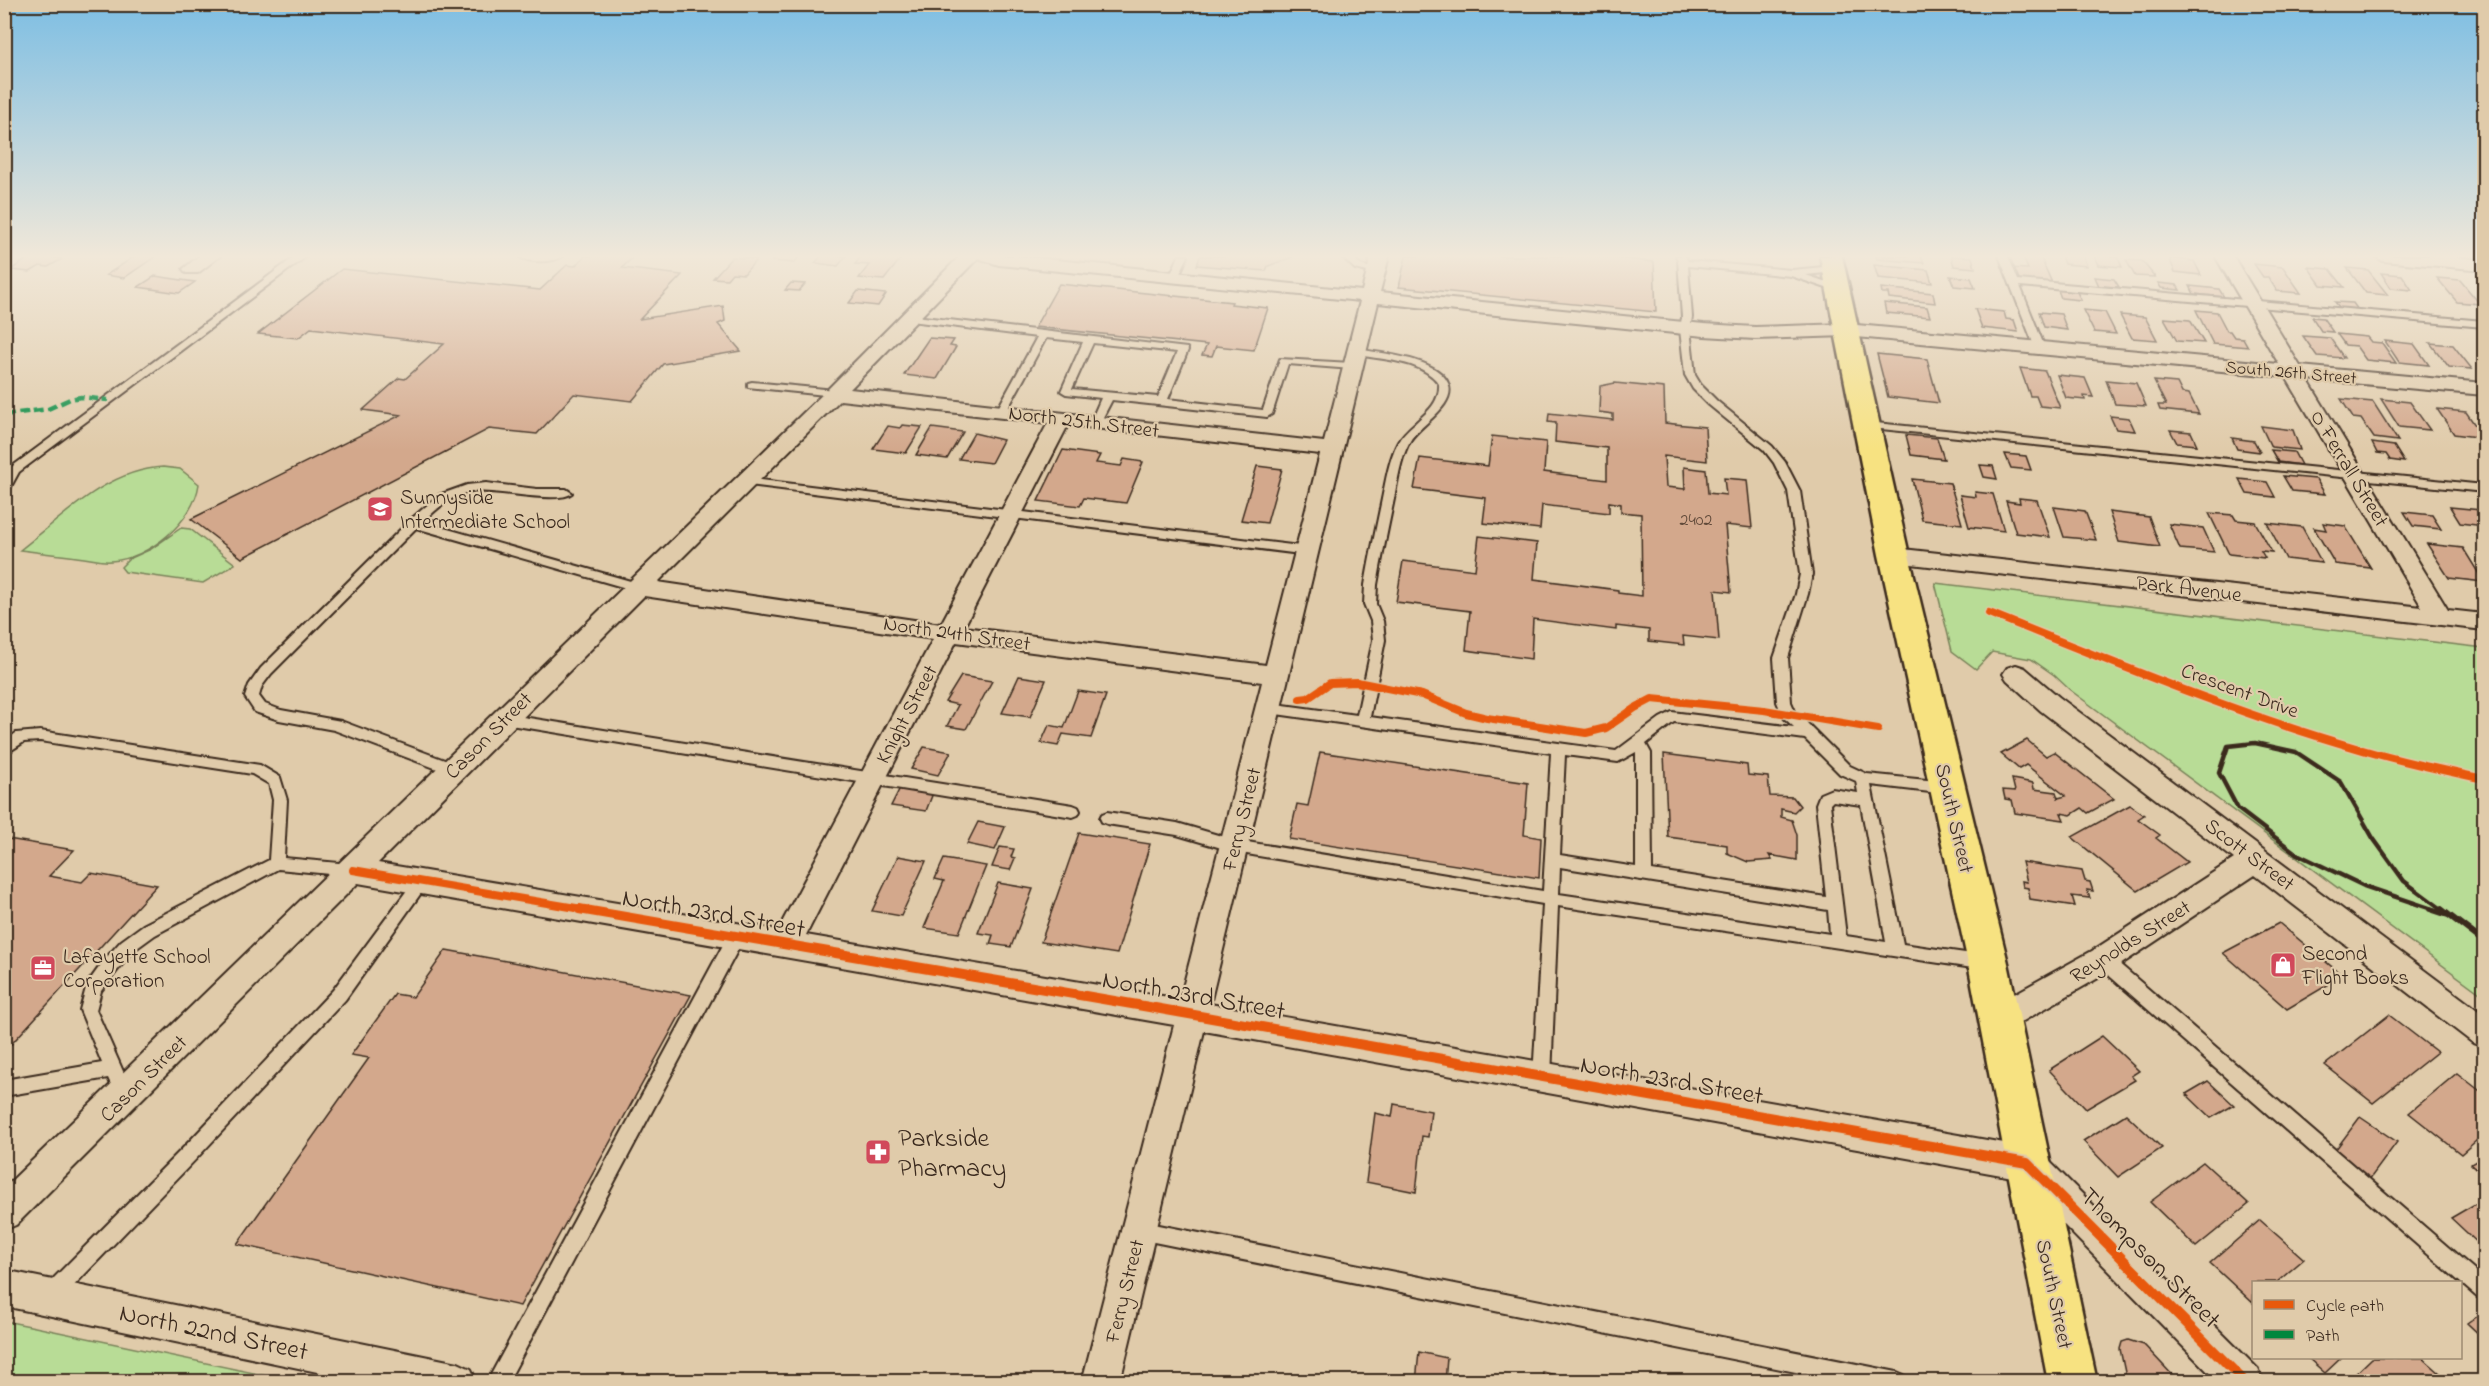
<svg xmlns="http://www.w3.org/2000/svg" width="2489" height="1386" viewBox="0 0 2489 1386" font-family="'Indie Flower',sans-serif">
  <rect width="100%" height="100%" fill="#e0cbaa"/>
  <filter id="ink" filterUnits="userSpaceOnUse"><feTurbulence type="fractalNoise" baseFrequency=".0167" numOctaves="2"/><feDisplacementMap in="SourceGraphic" scale="12" xChannelSelector="R" yChannelSelector="G"/><feConvolveMatrix kernelMatrix="1 2 1 2 8 2 1 2 1" color-interpolation-filters="sRGB"/></filter>
  <g filter="url(#ink)">
    <path fill="#b8dc96" stroke="#7a835a" stroke-width="1.5" d="M163 467 180 469 199 484C194 521 149 559 111 561 103 562 92 559 84 558 62 555 41 553 20 550 63 517 106 470 163 467Z
      M181 528 190 529 235 564 203 583 125 572 121 567 129 559 151 549Z
      M1935 583 2484 648V996L2070 690 2054 675 2031 659 1992 652 1976 669 1952 651Z
      M5 1321 35 1327 291 1381H5Z"/>
    <path fill="#d3a88c" stroke="#3b2a1e" stroke-width="1.5" d="M32 256H46L62 259 48 267 40 266 30 272 10 270Z
      M135 256H156L124 278 106 275Z
      M585 256H634L622 268 682 275 640 319 723 306 725 321 718 324 741 351 663 364 632 401 574 394 537 434 489 429 242 558 191 519 401 415 363 410 399 378 405 379 444 344 311 328 298 338 258 334 342 269 540 290 567 265 575 266Z
      M777 256H800L794 263 772 261Z
      M821 256H846L838 266 815 263Z
      M861 256H897L902 257 884 280 859 278 869 265 855 264Z
      M1200 256H1295L1268 266 1266 271 1197 265Z
      M1406 256H1595L1654 262 1656 312 1399 287Z
      M1876 256H1921L1924 263 1877 259Z
      M1951 256 1972 257 1975 268 1954 266Z
      M2061 256H2083L2087 266 2064 264Z
      M2094 256H2117L2122 267 2098 265Z
      M732 257 757 259 744 274 732 273 727 279 713 278Z
      M2023 257 2041 258 2052 283 2014 280 2009 268 2028 269Z
      M2169 258 2194 261 2201 275 2175 272Z
      M2126 260 2142 261 2155 277 2135 276Z
      M2254 264 2283 267 2301 293 2277 291 2268 277H2263Z
      M1874 265 1928 270 1932 283 1878 278Z
      M2308 267 2330 269 2344 287 2321 285Z
      M2347 268 2368 270 2388 295 2366 293Z
      M2381 273 2402 275 2412 290 2391 288Z
      M155 276 195 282 179 293 138 287Z
      M1950 276 1971 278 1975 288 1954 286Z
      M2095 277 2114 279 2119 287 2099 286Z
      M2437 278 2460 280 2480 304 2457 302Z
      M791 283 805 284 799 291 785 290Z
      M2158 283 2177 285 2180 290 2161 288Z
      M1059 284 1232 302 1231 304 1268 308 1254 350 1216 346 1212 356 1202 355 1207 345 1035 327Z
      M2190 286 2219 289 2224 297 2194 294Z
      M1881 288 1933 293 1935 303 1889 298 1888 293H1882Z
      M2057 288 2076 290 2081 300 2061 298Z
      M858 291 886 294 878 306 849 303Z
      M2335 302 2353 303 2358 310 2340 308Z
      M1884 303 1927 307 1930 317 1886 313Z
      M1975 309 2004 312 2006 319 2014 320 2018 332 1982 328Z
      M2083 310 2105 312 2116 334 2094 332Z
      M2196 310 2217 312 2227 331H2230L2234 337 2243 338 2248 347 2213 344Z
      M2039 312 2061 314 2067 330 2044 327Z
      M2120 315 2145 317 2157 340 2132 338Z
      M2312 317 2323 318 2333 332 2321 331Z
      M2164 318 2190 320 2204 343 2177 341Z
      M2337 334 2367 337 2371 342 2382 343 2396 363 2366 360 2356 346 2345 345Z
      M2303 336 2330 338 2344 358 2317 356Z
      M929 338 954 340 950 346 956 347 937 379 904 375Z
      M2385 341 2414 344 2429 365 2399 362Z
      M2430 343 2453 345 2472 369 2449 367Z
      M1877 354 1927 359 1939 403 1888 397Z
      M2020 368 2045 371 2060 408 2040 406 2036 396H2030Z
      M2057 375 2085 378 2093 397 2084 396 2085 400 2066 398Z
      M2106 380 2136 383 2146 406 2115 404Z
      M2154 381 2177 383 2182 393 2189 394 2199 414 2160 410 2158 405H2166Z
      M1615 383 1664 388 1665 423 1705 427 1707 461 1664 456 1666 487 1685 489 1684 467 1706 470 1708 493 1726 495 1724 478 1747 480 1752 528 1725 525 1731 592 1715 590 1719 640 1683 636 1684 645 1649 641V630L1616 626V630L1533 619 1531 659 1466 650 1470 611 1396 602 1403 561 1475 570 1479 536 1537 543 1534 579 1618 590V593L1642 596 1641 514 1621 512V504L1609 502V513L1542 505 1540 529 1483 523 1486 498 1414 489 1420 458 1488 466 1492 436 1546 442 1544 472 1607 480V448L1555 442 1556 423 1548 422 1549 413 1613 420V414L1599 412 1600 386Z
      M2341 399 2373 402 2398 441 2374 438 2361 419 2353 418Z
      M2381 399 2410 402 2430 430 2399 427Z
      M2437 409 2466 412 2484 438 2454 434Z
      M2110 416 2129 418 2135 431 2116 429Z
      M902 425 922 427 906 453 873 449 888 426 900 428Z
      M2261 426 2293 430 2300 450 2271 447Z
      M932 428 963 432 947 459 916 455Z
      M2170 430 2191 432 2197 445 2177 443Z
      M974 433 1003 440 991 463 959 459Z
      M1906 435 1937 438 1944 459 1911 455Z
      M2232 438 2254 441 2260 452 2237 449Z
      M2372 443 2394 446 2404 462 2390 460 2386 454 2377 453Z
      M1063 450 1100 455 1096 463 1121 466 1124 459 1143 462 1126 503 1084 498 1080 506 1038 501Z
      M2271 450 2294 452 2301 465 2278 462Z
      M2005 454 2026 456 2031 470 2011 468Z
      M1980 465 1993 466 1997 479 1984 477Z
      M1257 466 1282 469 1267 523 1241 520Z
      M2283 476 2316 479 2325 494 2292 491Z
      M1912 479 1950 483 1962 524 1922 520Z
      M2239 479 2267 482 2275 497 2247 494Z
      M1975 492 1993 494 2004 531 1969 527 1960 495 1976 497Z
      M2019 498 2037 500 2050 537 2016 533 2006 501 2020 503Z
      M2054 507 2085 511 2096 540 2064 537Z
      M2450 507 2481 510 2484 516V526L2460 523Z
      M2109 512 2149 517 2160 547 2119 542Z
      M2404 512 2432 515 2441 529 2413 526Z
      M2209 513 2233 515 2236 520 2255 522 2272 552 2261 551 2265 558 2229 554Z
      M2267 523 2302 527 2322 563 2286 559Z
      M2323 523 2345 526 2371 568 2335 564 2314 528 2326 530Z
      M2169 524 2203 528 2214 552 2180 549Z
      M2427 544 2463 548 2484 582 2449 578Z
      M961 676 992 681 966 729 947 726 958 705 945 702Z
      M1019 676 1046 680 1030 717 1002 713Z
      M1078 691 1106 695 1091 738 1063 734 1058 746 1041 743 1049 725 1064 728Z
      M2027 740 2046 756 2054 752 2114 799 2088 813 2082 808 2071 815 2061 813 2064 820 2015 813 2012 800 2005 799 2003 790 2015 791 2012 779 2033 783 2034 789 2056 792 2058 798 2066 796 2026 765 2019 769 2001 754Z
      M924 747 951 752 938 775 911 769Z
      M1320 752 1528 783 1524 835 1541 838 1539 878 1289 839 1297 804 1308 806Z
      M1664 754 1747 765 1748 775 1768 777 1770 796 1793 797 1800 806 1794 812 1781 809V817L1792 820 1797 835V860L1769 855 1772 860 1748 862 1727 853V845L1668 837Z
      M900 788 933 793 926 811 891 806Z
      M2130 805 2144 815 2138 819 2160 835 2156 838 2187 862 2138 891 2072 837Z
      M978 822 1005 827 995 850 967 844Z
      M1079 833 1150 844 1117 954 1041 942Z
      M8 839 74 850 49 876 82 882 91 873 157 885 4 1052V842Z
      M1000 847 1014 849 1011 857 1015 858 1010 870 992 867Z
      M898 856 926 861 901 916 872 911Z
      M944 859 986 866 959 933 924 928 944 881 935 879Z
      M2022 862 2082 871 2085 881 2090 882 2093 891 2087 890 2090 898 2072 896 2075 906 2030 899 2028 888 2023 887 2022 881 2027 882Z
      M998 883 1033 889 1011 947 990 944 993 935 978 933Z
      M2279 923 2343 976 2287 1009 2223 953Z
      M446 950 691 995 520 1306 237 1244 369 1058 351 1055 395 994 413 997Z
      M2389 1015 2437 1052 2373 1103 2325 1065Z
      M2102 1036 2139 1071 2131 1076 2135 1080 2086 1109 2049 1070Z
      M2457 1073 2484 1094V1134L2461 1154 2409 1113Z
      M2208 1081 2234 1105 2211 1118 2186 1094Z
      M1394 1104 1431 1111 1428 1137 1422 1136 1416 1192 1366 1182 1375 1113 1392 1117Z
      M2126 1114 2162 1148 2118 1177 2083 1141Z
      M2360 1117 2397 1142 2369 1180 2333 1153Z
      M2484 1156V1176L2471 1164Z
      M2203 1162 2249 1204 2196 1247 2150 1202Z
      M2475 1204 2484 1213V1245L2482 1247 2451 1218Z
      M2260 1220 2304 1259 2277 1282H2254L2253 1303 2210 1263Z
      M2484 1311V1339L2467 1323Z
      M2128 1340 2144 1345 2179 1382H2127L2120 1349 2122 1342Z
      M1419 1352 1447 1358 1445 1382H1416Z
      M2308 1358H2341L2325 1373Z
      M2372 1358H2423L2450 1382H2347Z
      M1543 1372 1581 1381V1382H1542Z"/>
    <g fill="none" stroke-linecap="round" stroke-linejoin="round">
      <defs>
        <path id="lane" d="M296 256H307L19 472 8 492H4V477L10 468Z
          M518 256H563C552 263 529 263 518 256Z
          M1179 256H1188L1177 280H1171L1169 278Z
          M1341 256H1351L1361 265 1381 271 1376 274 1355 269Z
          M1676 256H1685L1688 261 1792 270 1834 266 1839 269 1834 272 1806 275 1841 287V291L1838 292 1791 276 1688 266 1692 317 1690 329 1695 375 1701 385 1717 401 1772 446 1785 462 1800 491 1812 574 1808 594 1788 658 1791 702 1795 711 1850 766 1867 774 1947 782 1952 784 1954 788 1952 792 1947 794 1871 785 1903 944 1986 956 1992 958 1994 963 1992 968 1986 970 1558 906 1551 1078 1548 1084 1542 1086 1536 1084 1533 1078 1543 904 1235 852 1177 835 1107 824 1102 822 1100 818 1102 814 1107 812 1177 823 1235 840 1543 891 1551 753 1269 713 1262 708 1269 703 1357 715 1373 640 1371 621 1364 604 1365 585C1370 556 1376 528 1382 499 1386 480 1389 459 1398 442 1410 421 1441 411 1439 384 1422 359 1379 360 1352 354V350L1356 349C1380 353 1438 358 1448 383 1458 405 1419 425 1410 441 1400 459 1398 480 1394 499 1388 528 1382 556 1377 585L1376 604 1383 621 1385 640 1370 717 1616 751 1660 718 1672 712 1794 727 1784 718 1777 702 1774 658 1796 594 1800 574 1788 491 1774 463 1764 450 1709 405 1693 389 1685 375 1680 329 1682 317 1678 260ZM1674 722 1805 739 1840 774 1856 781 1858 793 1832 789 1820 794 1816 804 1826 897 1652 870 1651 753 1646 744ZM1636 752V867L1560 855 1565 755 1618 762ZM1833 801 1861 805 1886 942 1846 936 1830 804ZM1560 867 1828 910 1830 934 1559 894Z
          M1999 256H2008L2018 280 2484 321V327L2020 286 2045 348 2040 351 2035 348Z
          M907 315 1187 348 1188 350 1168 399 1263 410 1280 359 1352 363 1357 366 1352 369 1288 364 1272 414 1267 417 1112 400 1100 423 1095 426 1090 423 1101 398 1066 394 1061 391 1083 342 1046 338 1006 412 1001 415 996 412 1037 337 903 320V316ZM1093 343 1177 352 1158 397 1072 389Z
          M752 382 835 390 840 393 835 396 748 387V383Z
          M1866 422 2484 485V492L1862 427 1861 425Z
          M745 478 1308 547 1314 551 1308 555 741 484 739 482Z
          M486 483 537 489H566L572 493C558 505 493 488 470 492 450 496 437 509 423 522L641 584 643 587 641 590H633L416 528 271 674 262 686 259 696 265 704 281 710 341 721 458 765 460 769 458 773H448L334 730 279 720 255 712 245 697 249 685 261 668 410 520 439 495 467 485Z
          M504 714 1073 805 1078 807 1080 811 1078 815 1073 817 504 724 497 719Z
          M40 731 260 765 280 777 287 800 284 858 350 864 355 866 358 870 355 874 350 876 278 869 155 935 133 951 101 991 96 1010 133 1094 130 1100 124 1102 118 1100 108 1078 4 1096V1080L102 1063 80 1010 87 984 105 959 121 941 143 925 269 860 273 800 269 784 252 774 40 741 24 742 4 755V742L16 733Z
          M421 876 426 878 429 882 426 886 345 1000 196 1159 57 1303 50 1306 43 1303 40 1296 43 1289 184 1147 333 990 416 878Z
          M736 930 742 932 744 937 742 942 508 1382H487L730 932Z
          M2103 953 2109 955 2484 1278V1299L2477 1297 2097 965 2095 960 2097 955Z
          M1139 1221 1897 1372 1904 1375 1907 1382H1845L1139 1239 1132 1237 1130 1230 1132 1223Z"/>
        <path id="street" d="M199 256H220L198 273H186L183 269Z
          M960 256H1016L1362 291 1371 256H1389L1380 292 1704 324 1755 327 1846 324 2279 364 2215 256H2233L2300 366 2484 383V395L2307 379 2448 610 2484 614V630L1894 562 1886 560 1882 555 1886 550 1894 548 2422 607 2286 377 1846 336 1755 339 1704 336 1378 303 1210 1004 2027 1147 2039 1151 2258 1369 2264 1382H2218L2018 1178 1204 1031 1120 1382H1082L1174 1025 358 883 16 1225 4 1230V1188L828 389ZM978 258 999 265 1360 301 1324 442 850 389ZM840 400 1048 423 941 624 658 582ZM1068 425 1320 454 1266 665 964 627ZM644 596 933 639 778 930 378 863ZM956 642 1262 682 1180 999 806 935Z
          M2374 256H2447L2484 260V270L2383 261Z
          M2016 665 2025 668 2059 697 2484 1015V1047L2473 1043 2255 875 2114 969 2011 1028 2000 1032 1989 1028 1984 1018 1989 1008 2092 951 2234 859 2041 711 2007 680 2003 674 2007 668Z
          M4 1270 458 1363 471 1369 477 1382H365L4 1306Z"/>
        <path id="primary" d="M1820 256H1842L1909 555 2008 963 2097 1382H2048L1968 963 1879 555Z"/>
      </defs>
      <use href="#lane" stroke="#3b2a1e" stroke-width="4"/>
      <use href="#street" stroke="#3b2a1e" stroke-width="4"/>
      <use href="#primary" stroke="#3b2a1e" stroke-width="5"/>
      <use href="#lane" fill="#e0cbaa" fill-rule="evenodd"/>
      <use href="#street" fill="#e0cbaa" fill-rule="evenodd"/>
      <use href="#primary" fill="#f7e281" fill-rule="evenodd"/>
      <path stroke="#3b2a1e" stroke-width="4.5" d="M2435 910 2364 886 2297 854 2238 809 2219 773 2228 746 2255 743 2296 752 2341 782 2373 838 2404 881 2443 910"/>
      <path stroke="#3b2a1e" stroke-width="6" d="M2430 909 2448 915
        M2441 909 2484 942"/>
      <path stroke="#00873e" stroke-width="4.5" stroke-dasharray="10 4.5" stroke-linecap="butt" d="M4 415 48 409 70 399 81 397 108 400"/>
      <defs>
        <path id="cycleway-far1" d="M1989 613C2110 661 2231 712 2356 748 2398 761 2441 770 2484 779
          M1300 699 1308 698 1330 683 1357 682 1422 695 1466 713 1487 718 1586 733 1606 728 1635 708 1652 699 1764 710 1878 729
          M353 870 588 910"/>
        <path id="cycleway" d="M579 909 1155 1008 2027 1163 2245 1382"/>
      </defs>
      <use href="#cycleway-far1" stroke="#e0cbaa" stroke-width="11"/>
      <use href="#cycleway" stroke="#e0cbaa" stroke-width="14"/>
      <use href="#cycleway-far1" stroke="#e8590c" stroke-width="8"/>
      <use href="#cycleway" stroke="#e8590c" stroke-width="10"/>
    </g>
  </g>
  <linearGradient id="sky" x2="0" y2="1"><stop stop-color="#7dbee3"/><stop offset="0.57" stop-color="#f1e8d9"/><stop offset="1" stop-color="#f1e8d9" stop-opacity="0"/></linearGradient>
  <rect width="2489" height="450" fill="url(#sky)"/>
  <defs>
    <symbol id="school-square" viewBox="-11 -11 22 22"><rect x="-9" y="-9" width="18" height="18" rx="4" fill="#d1495b" stroke="#e0cbaa"/><path d="M0-5L7-2L0 1L-7-2ZM-4 1L0 2.5L4 1V4Q0 6-4 4Z" fill="#fff"/></symbol>
    <symbol id="shop-square" viewBox="-11 -11 22 22"><rect x="-9" y="-9" width="18" height="18" rx="4" fill="#d1495b" stroke="#e0cbaa"/><path d="M-5-2.5h2.3a2.7 3.5 0 0 1 5.4 0H5L5.5 6h-11ZM-1.5-2.5h3a1.5 2.3 0 0 0-3 0Z" fill="#fff"/></symbol>
    <symbol id="office-square" viewBox="-11 -11 22 22"><rect x="-9" y="-9" width="18" height="18" rx="4" fill="#d1495b" stroke="#e0cbaa"/><path d="M-6-3h4V-5.5h4V-3h4V5H-6ZM-1-4.5V-3h2v-1.5ZM-6 0V1H6V0Z" fill="#fff"/></symbol>
    <symbol id="pharmacy-square" viewBox="-11 -11 22 22"><rect x="-9" y="-9" width="18" height="18" rx="4" fill="#d1495b" stroke="#e0cbaa"/><path d="M-2-6h4v4h4v4h-4v4h-4v-4h-4v-4h4Z" fill="#fff"/></symbol>
  </defs>
  <g fill-rule="evenodd">
    <use href="#school-square" x="365" y="494" width="30" height="30"/>
    <use href="#shop-square" x="2268" y="950" width="30" height="30"/>
    <use href="#office-square" x="28" y="953" width="30" height="30"/>
    <use href="#pharmacy-square" x="863" y="1137" width="30" height="30"/>
  </g>
  <g text-anchor="middle" stroke-width="4.5" stroke-linejoin="round" paint-order="stroke">
    <g font-size="18" fill="#3b2a1e" stroke="#e0cbaa">
      <text transform="translate(2291 372) rotate(5)" y="6">South 26th Street</text>
    </g>
    <g font-size="18" fill="#614a3a">
      <text x="1696" y="525">2402</text>
    </g>
    <g font-size="21" fill="#3b2a1e" stroke="#e0cbaa">
      <text transform="translate(1084 421) rotate(7)" y="7">North 25th Street</text>
      <text transform="translate(2350 468) rotate(59)" y="7">O Ferrall Street</text>
      <text transform="translate(2189 588) rotate(7)" y="7">Park Avenue</text>
      <text transform="translate(957 633) rotate(8)" y="7">North 24th Street</text>
      <text transform="translate(2240 690) rotate(20)" y="7">Crescent Drive</text>
      <text transform="translate(906 714) rotate(-62)" y="7">Knight Street</text>
      <text transform="translate(488 735) rotate(-45)" y="7">Cason Street</text>
      <text transform="translate(1955 818) rotate(77)" y="7">South Street</text>
      <text transform="translate(1241 819) rotate(-76)" y="7">Ferry Street</text>
      <text transform="translate(2250 854) rotate(37)" y="7">Scott Street</text>
      <text transform="translate(2130 941) rotate(-32)" y="7">Reynolds Street</text>
      <text transform="translate(143 1078) rotate(-45)" y="7">Cason Street</text>
      <text transform="translate(1124 1291) rotate(-76)" y="7">Ferry Street</text>
      <text transform="translate(2055 1294) rotate(78)" y="7">South Street</text>
    </g>
    <g font-size="21" fill="#3b2a1e" stroke="#e0cbaa" text-anchor="start">
      <text x="400" y="504">Sunnyside<tspan x="400" dy="24">Intermediate School</tspan></text>
      <text x="2302" y="960">Second<tspan x="2302" dy="24">Flight Books</tspan></text>
      <text x="63" y="963">Lafayette School<tspan x="63" dy="24">Corporation</tspan></text>
    </g>
    <g font-size="26" fill="#3b2a1e" stroke="#e0cbaa">
      <text transform="translate(714 912) rotate(10)" y="9">North 23rd Street</text>
      <text transform="translate(1194 994) rotate(10)" y="9">North 23rd Street</text>
      <text transform="translate(1672 1079) rotate(10)" y="9">North 23rd Street</text>
      <text transform="translate(2151 1257) rotate(45)" y="9">Thompson Street</text>
      <text transform="translate(214 1331) rotate(12)" y="9">North 22nd Street</text>
    </g>
    <g font-size="26" fill="#3b2a1e" stroke="#e0cbaa" text-anchor="start">
      <text x="898" y="1146">Parkside<tspan x="898" dy="30">Pharmacy</tspan></text>
    </g>
  </g>
  <rect width="2489" height="1386" fill="none" stroke="#e0cbaa" stroke-width="24"/>
  <rect x="12" y="12" width="2465" height="1362" fill="none" stroke="#3b2a1e" stroke-width="2" filter="url(#ink)"/>
  <rect x="2252" y="1281" width="210" height="78" fill="#e0cbaa" stroke="#9e8b72" stroke-width="1.5"/>
  <rect x="2264" y="1300" width="30" height="9" fill="#e8590c" stroke="#9e8b72" stroke-width="1.5"/>
  <text x="2306" y="1311" font-size="18" fill="#3b2a1e">Cycle path</text>
  <rect x="2264" y="1330" width="30" height="9" fill="#00873e" stroke="#9e8b72" stroke-width="1.5"/>
  <text x="2306" y="1341" font-size="18" fill="#3b2a1e">Path</text>
</svg>
